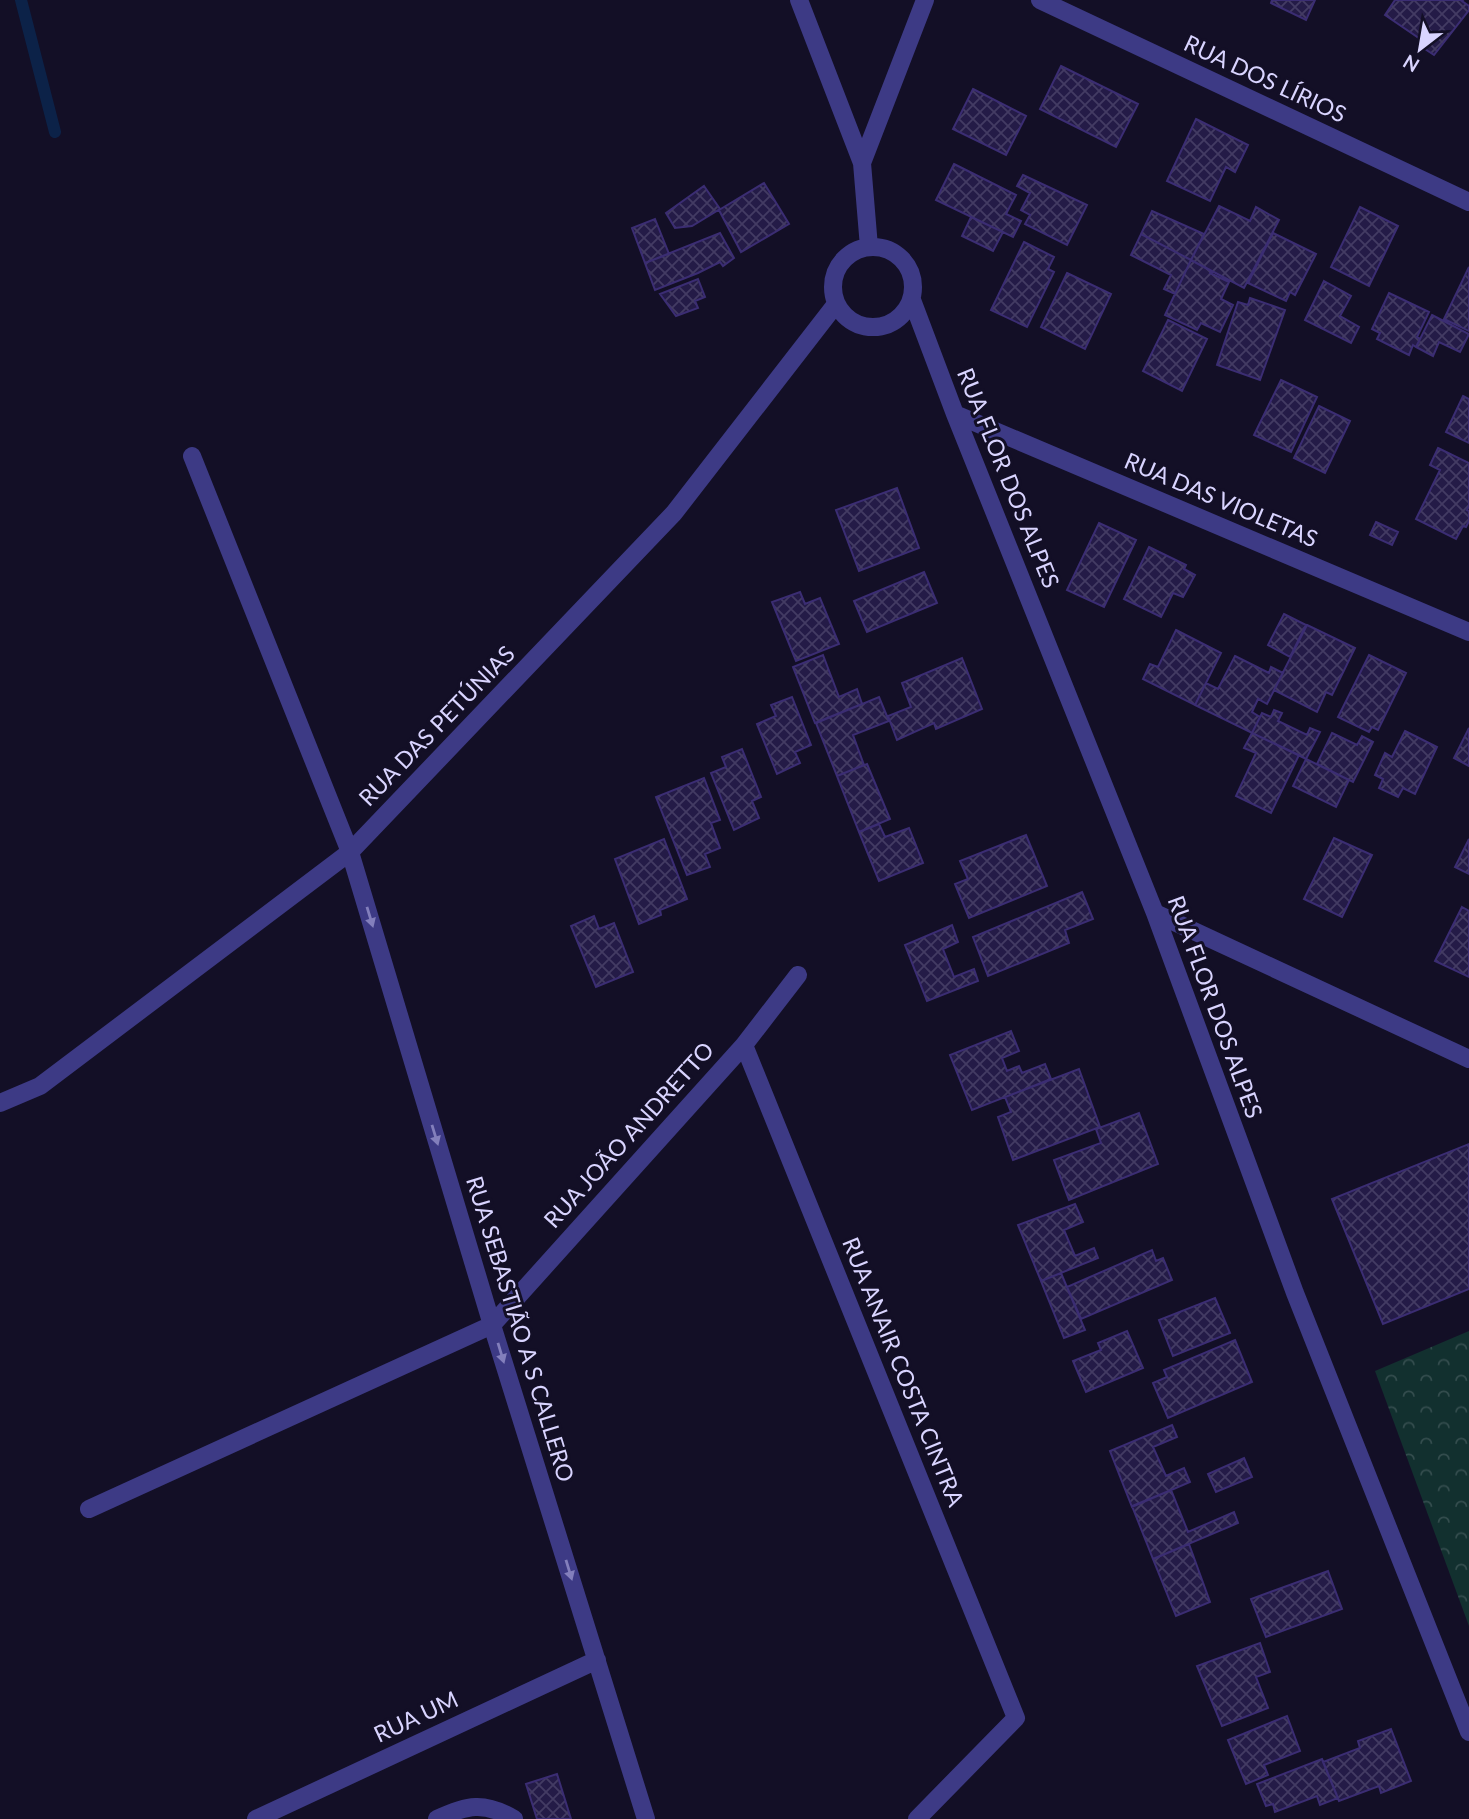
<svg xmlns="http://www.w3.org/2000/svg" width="1469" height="1819" viewBox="0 0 1469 1819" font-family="Lato,sans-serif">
  <defs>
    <pattern id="park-crowns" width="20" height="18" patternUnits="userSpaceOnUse" patternTransform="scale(1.75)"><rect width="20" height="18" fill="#12302f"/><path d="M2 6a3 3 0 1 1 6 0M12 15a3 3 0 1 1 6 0" fill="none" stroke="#344d4e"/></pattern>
    <pattern id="building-cross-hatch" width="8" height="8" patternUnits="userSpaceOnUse" patternTransform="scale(1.75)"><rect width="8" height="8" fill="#241b47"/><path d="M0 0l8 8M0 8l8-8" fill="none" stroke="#433b63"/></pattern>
  </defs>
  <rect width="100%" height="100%" fill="#130f26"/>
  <path fill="url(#park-crowns)" d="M1469 1331V1626L1375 1371Z"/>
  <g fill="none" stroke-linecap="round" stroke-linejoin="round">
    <path stroke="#0c2248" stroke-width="12" d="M21 0 55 132"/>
  </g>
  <path fill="url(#building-cross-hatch)" stroke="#3b2d73" stroke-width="2" d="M1272 0H1315L1306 20 1271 3Z
    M1395 0H1463L1462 1 1469 6V10L1434 55 1419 45 1423 41 1385 15Z
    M1061 66 1138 104 1116 147 1040 109Z
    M973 89 1026 116 1006 155 953 129Z
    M1196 119 1248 145 1235 172 1226 167 1210 201 1167 181Z
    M954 164 1016 195 1006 214 1021 221 1013 237 936 200Z
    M1023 175 1087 205 1067 245 1025 224 1030 215 1021 210 1030 193 1017 186Z
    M764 183 789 224 741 252 719 210Z
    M704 186 720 209 692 226 675 228 666 213Z
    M1219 206 1250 221 1256 207 1279 220 1244 288 1191 260Z
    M1360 207 1398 226 1369 286 1331 267Z
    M1152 211 1204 234 1191 260 1141 234Z
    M971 217 1003 232 993 251 962 236Z
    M655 219 669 254 645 263 632 228Z
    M720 233 734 258 723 266 720 262 698 273 655 290 645 263Z
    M1273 233 1316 254 1295 295 1290 292 1286 301 1248 283Z
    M1141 234 1191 260 1175 294 1164 289 1171 275 1131 255Z
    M1024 242 1054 257 1048 269 1054 272 1027 327 991 310Z
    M1191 260 1211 271 1210 273 1229 282 1221 299 1233 305 1220 332 1201 323 1197 330 1165 315Z
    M1469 267V331L1444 319Z
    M1067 273 1111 294 1085 349 1041 327Z
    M698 279 705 297 695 301 698 308 676 316 660 294Z
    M1324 281 1351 296 1340 316 1359 327 1351 343 1305 320Z
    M1389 293 1429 312 1417 337 1420 339 1416 347 1413 345 1409 355 1377 339 1380 333 1372 329Z
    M1250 298 1285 310 1260 380 1217 365 1238 302 1248 305Z
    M1432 315 1469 334 1460 352 1439 342 1433 356 1416 347Z
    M1168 320 1207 339 1182 391 1143 371Z
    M1281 380 1317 397 1291 452 1254 435Z
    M1463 396 1469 399V443L1446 432Z
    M1319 406 1350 421 1325 473 1294 458Z
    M1438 448 1469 463V506L1467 510 1469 511V521L1466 527 1463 526 1456 539 1416 519 1440 470 1430 465Z
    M897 488 919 548 859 571 836 510Z
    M1376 522 1398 532 1392 545 1370 535Z
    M1099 523 1136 540 1104 607 1067 590Z
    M1149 547 1186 565 1184 569 1195 575 1183 597 1173 593 1161 617 1124 599Z
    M924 572 937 603 867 632 854 601Z
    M800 592 805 604 820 598 839 644 796 661 772 602Z
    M1284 614 1306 625 1290 657 1268 645Z
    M1307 625 1355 648 1332 695 1326 692 1317 712 1274 690Z
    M1176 630 1221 653 1195 705 1143 679 1150 664 1158 667Z
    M823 655 839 697 857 689 862 704 815 723 793 667Z
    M1369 655 1406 673 1378 730 1372 727 1369 732 1338 717Z
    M1235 656 1269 673 1271 667 1283 673 1267 704 1258 699 1252 712 1260 717 1252 733 1195 705 1206 683 1218 689Z
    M962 658 982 709 936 729 934 723 897 740 888 716 911 707 902 683Z
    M792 697 811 745 795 752 800 763 777 774 757 724 776 716 771 705Z
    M879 697 889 721 853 735 864 765 837 776 816 723Z
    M1274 710 1282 713 1278 721 1307 735 1310 728 1320 732 1306 759 1252 733 1262 713 1271 717Z
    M1469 728V766L1454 758Z
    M1405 731 1437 747 1415 794 1403 788 1398 797 1379 788 1383 779 1375 775 1385 753 1392 757Z
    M1252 733 1299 755 1271 813 1236 796 1256 753 1244 748Z
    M1332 733 1357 745 1362 736 1373 742 1353 782 1317 764Z
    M742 749 761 797 752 801 759 818 734 830 711 773 726 767 722 757Z
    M1306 759 1349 780 1336 807 1293 786Z
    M867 764 890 819 859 832 837 776Z
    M704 778 720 820 711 823 720 848 705 854 710 867 687 875 656 797Z
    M879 824 885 837 909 828 923 863 879 881 859 832Z
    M1026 835 1047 886 969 918 955 884 968 879 960 861Z
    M1334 838 1372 855 1342 917 1304 899Z
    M664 839 687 899 660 910 661 915 639 924 615 859Z
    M1469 839V874L1455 867Z
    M1082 892 1093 919 1065 930 1069 943 988 976 973 937Z
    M1462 907 1469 911V977L1435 961Z
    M594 916 599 929 614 923 633 972 596 987 571 926Z
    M952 925 958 942 943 949 954 977 974 969 978 981 927 1001 905 945Z
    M1011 1031 1019 1051 1002 1058 1007 1071 1019 1066 1022 1073 1045 1064 1051 1079 972 1110 950 1055Z
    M1079 1069 1100 1127 1013 1160 998 1117 1011 1112 1005 1097Z
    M1139 1113 1158 1164 1069 1200 1054 1160 1101 1143 1096 1129Z
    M1469 1144V1289L1383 1324 1332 1199Z
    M1075 1204 1083 1222 1064 1230 1075 1256 1094 1248 1098 1258 1041 1281 1018 1225Z
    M1152 1250 1156 1261 1163 1258 1172 1280 1081 1319 1067 1287Z
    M1061 1273 1085 1330 1064 1338 1041 1281Z
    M1215 1298 1230 1333 1173 1356 1159 1320Z
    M1127 1331 1143 1368 1086 1392 1073 1361 1101 1350 1098 1343Z
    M1235 1340 1252 1382 1168 1418 1153 1383 1167 1377 1164 1370Z
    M1172 1425 1177 1437 1153 1447 1166 1476 1184 1468 1190 1482 1132 1507 1110 1451Z
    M1244 1458 1252 1477 1216 1492 1208 1474Z
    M1171 1490 1188 1532 1234 1512 1238 1523 1153 1559 1132 1506Z
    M1189 1544 1210 1602 1176 1616 1153 1559Z
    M1328 1571 1342 1609 1266 1637 1251 1599Z
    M1260 1643 1270 1672 1256 1677 1268 1708 1222 1726 1197 1666Z
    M1287 1716 1300 1751 1264 1765 1268 1775 1246 1784 1228 1740Z
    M1391 1729 1411 1781 1381 1793 1379 1786 1339 1801 1323 1762 1360 1748 1358 1741Z
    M1322 1759 1338 1798 1320 1805 1317 1796 1275 1812 1273 1804 1266 1806 1257 1784Z
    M557 1774 571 1819H537L526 1784Z"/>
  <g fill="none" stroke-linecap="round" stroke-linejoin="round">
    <path stroke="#3d3a85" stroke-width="18" d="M437 1819C467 1805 484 1801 514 1819"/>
    <path stroke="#3d3a85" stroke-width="18" d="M799 0 862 163 869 247
      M1040 0 1469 202
      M862 163 925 0
      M833 287a40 40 0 1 1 80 0a40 40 0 1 1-80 0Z
      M912 300 955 414 1155 913 1295 1293 1469 1732
      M955 414 1469 632
      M192 456 350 852 492 1325 646 1819
      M1155 913 1469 1059
      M744 1045 1016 1718 917 1819
      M0 1103 40 1086 350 852 674 513 836 304
      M89 1509 492 1325 744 1045 798 975
      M256 1819 597 1660"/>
  </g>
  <defs><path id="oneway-solid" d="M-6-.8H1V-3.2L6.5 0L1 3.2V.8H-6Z" transform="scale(1.75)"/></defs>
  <g fill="#837fbc">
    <use href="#oneway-solid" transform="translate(370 917) rotate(73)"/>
    <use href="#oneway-solid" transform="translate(435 1135) rotate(73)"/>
    <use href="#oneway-solid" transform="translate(501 1353) rotate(73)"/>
    <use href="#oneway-solid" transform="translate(569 1570) rotate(73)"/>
  </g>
  <g text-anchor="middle" stroke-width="6" stroke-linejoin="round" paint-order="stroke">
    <g font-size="23" fill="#d9d4ff" stroke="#130f26">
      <text transform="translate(1265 79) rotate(25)" y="8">RUA DOS LÍRIOS</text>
      <text transform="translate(1008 478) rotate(68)" y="8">RUA FLOR DOS ALPES</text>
      <text transform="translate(1221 500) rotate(23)" y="8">RUA DAS VIOLETAS</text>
      <text transform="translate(437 726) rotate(-46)" y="8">RUA DAS PETÚNIAS</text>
      <text transform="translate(1215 1007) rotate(70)" y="8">RUA FLOR DOS ALPES</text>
      <text transform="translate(629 1135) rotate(-48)" y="8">RUA JOÃO ANDRETTO</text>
      <text transform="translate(520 1329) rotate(73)" y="8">RUA SEBASTIÃO A S CALLERO</text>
      <text transform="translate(903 1372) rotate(68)" y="8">RUA ANAIR COSTA CINTRA</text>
      <text transform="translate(416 1717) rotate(-25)" y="8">RUA UM</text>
    </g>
  </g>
  <g transform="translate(1420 49) rotate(211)" stroke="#130f26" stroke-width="5" paint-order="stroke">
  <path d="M0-5L12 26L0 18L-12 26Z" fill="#d9d4ff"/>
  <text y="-10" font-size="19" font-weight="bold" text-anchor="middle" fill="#d9d4ff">N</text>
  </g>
</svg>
